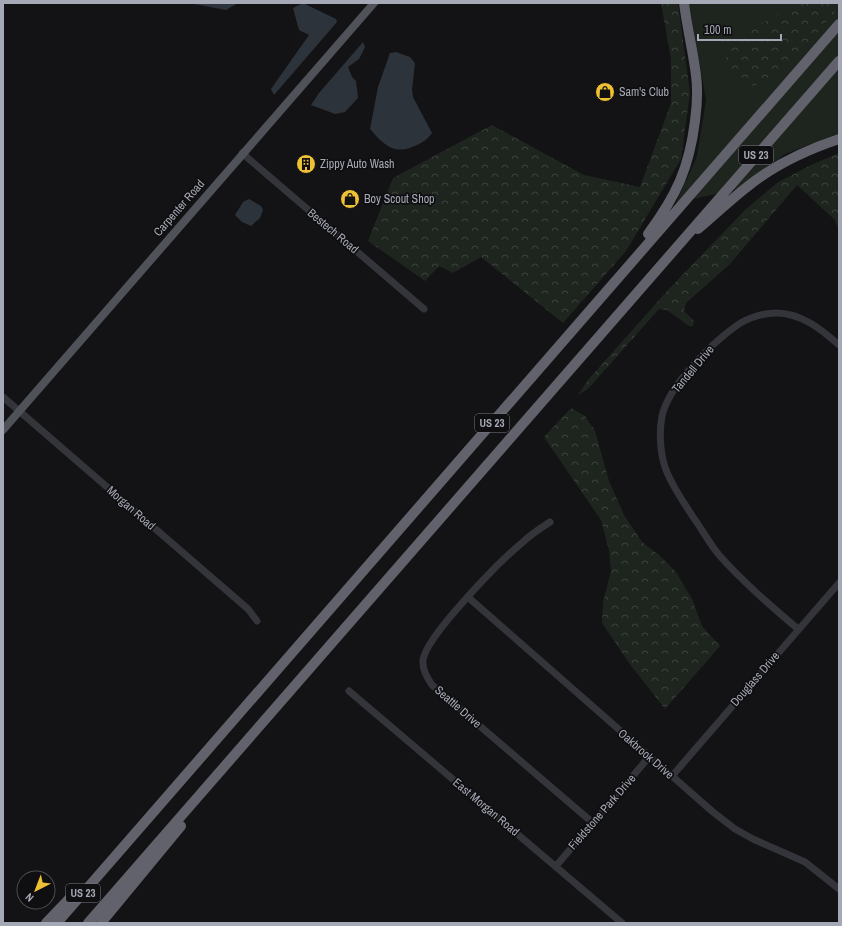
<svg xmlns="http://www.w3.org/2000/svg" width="842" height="926" viewBox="0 0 842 926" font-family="'Archivo Narrow',sans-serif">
  <defs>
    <pattern id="forest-crowns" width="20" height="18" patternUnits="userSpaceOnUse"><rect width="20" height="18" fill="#1e251f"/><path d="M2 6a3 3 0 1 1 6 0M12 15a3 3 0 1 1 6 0" fill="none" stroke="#3c423d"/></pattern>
  </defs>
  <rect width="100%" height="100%" fill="#131315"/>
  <path fill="#1e251f" d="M689 3H839V133L785 154 737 189 676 203 697 156 706 100Z"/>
  <path fill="url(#forest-crowns)" d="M661 3H678L690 93 681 159 626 251 563 323 481 257 453 273 439 266 425 281 368 241 393 178 492 125 584 175 640 187 671 103V59Z
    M792 3H839V7L779 78 748 87 730 72 722 40 773 18Z
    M839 153V231L835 220 797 185 730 264 686 303 684 311 694 321 693 326H689L667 310 659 309 588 389 578 395 588 380 667 291 746 209 777 183 809 166Z
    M571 408 585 416 595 431 609 481 624 515 642 542 660 556 676 572 692 599 702 626 720 646 665 709 629 663 602 623 603 602 611 571 609 550 601 520 544 437Z"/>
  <path fill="#2c333a" d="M189 3H238L226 10Z
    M303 3 336 19 337 22 274 95 271 89 309 35 299 30 293 8Z
    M363 42 365 47 359 59 348 67 352 77 356 81 358 98 345 112 335 114 311 105 319 93Z
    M396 52 410 57 415 63 412 90 413 97 432 133C427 140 421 144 412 147 393 155 382 143 370 129L378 87 390 53Z
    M249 199 261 206 263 210 260 218 251 226 242 222 235 215 243 202Z"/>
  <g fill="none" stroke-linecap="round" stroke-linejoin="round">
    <path stroke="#34353a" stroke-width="7" d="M242 153 424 309
      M3 397 248 609 257 621
      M550 522C541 528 531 534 523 542 502 559 426 636 423 660 422 669 427 678 432 685L593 823
      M469 598 713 812 735 829 753 839 805 862 839 889
      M798 629C771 606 743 582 719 555 709 543 702 529 693 517 683 501 671 485 665 467 660 452 659 432 662 416 669 385 711 344 736 326 747 318 763 313 776 313 801 313 821 329 839 345
      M349 691 622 923
      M672 776 839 583
      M556 866 649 757"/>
    <path stroke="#505259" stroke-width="8" d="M3 430 374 3"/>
    <path stroke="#61626b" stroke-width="10" d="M698 229C715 215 730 200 747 187 774 165 806 150 839 139
      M648 234C676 196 689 169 695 121 697 106 698 90 696 75 693 51 687 27 684 3
      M46 923 69 899
      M57 923 839 24
      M88 923 839 61
      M101 923 181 826"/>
  </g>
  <defs>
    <symbol id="shop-disc" viewBox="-11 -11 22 22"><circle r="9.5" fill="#eec033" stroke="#0f0e10"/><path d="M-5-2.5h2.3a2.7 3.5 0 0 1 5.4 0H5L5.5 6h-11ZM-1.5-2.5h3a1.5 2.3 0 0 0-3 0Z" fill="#111"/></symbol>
    <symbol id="building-disc" viewBox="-11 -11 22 22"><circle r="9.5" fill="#eec033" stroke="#0f0e10"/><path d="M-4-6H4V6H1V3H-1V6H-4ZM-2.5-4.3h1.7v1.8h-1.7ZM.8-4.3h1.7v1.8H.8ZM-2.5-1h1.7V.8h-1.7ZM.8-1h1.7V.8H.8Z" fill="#111"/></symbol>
  </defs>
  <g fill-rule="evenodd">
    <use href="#shop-disc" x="594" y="81" width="22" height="22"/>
    <use href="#building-disc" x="295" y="153" width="22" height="22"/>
    <use href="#shop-disc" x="339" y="188" width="22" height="22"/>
  </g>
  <g text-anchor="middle" stroke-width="3.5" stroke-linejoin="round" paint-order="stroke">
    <g fill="#0f0e10" stroke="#787a84" stroke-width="1">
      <rect x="739" y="146" width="34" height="18" rx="3"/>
      <rect x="475" y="414" width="34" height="18" rx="3"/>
      <rect x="66" y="884" width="34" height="18" rx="3"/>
    </g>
    <g font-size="11" font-weight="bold" fill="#a5a9b5">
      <text x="756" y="159">US 23</text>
      <text x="492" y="427">US 23</text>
      <text x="83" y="897">US 23</text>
    </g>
    <g font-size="12" fill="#a5a9b5" stroke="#0f0e10" text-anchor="start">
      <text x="619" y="96">Sam's Club</text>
      <text x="320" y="168">Zippy Auto Wash</text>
      <text x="364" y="203">Boy Scout Shop</text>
    </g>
    <g font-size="12" fill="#a5a9b5" stroke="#0f0e10">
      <text transform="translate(179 208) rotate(-49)" y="4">Carpenter Road</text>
      <text transform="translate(333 231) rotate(40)" y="4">Bestech Road</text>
      <text transform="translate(693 369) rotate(-50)" y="4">Tandell Drive</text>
      <text transform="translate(131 508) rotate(41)" y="4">Morgan Road</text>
      <text transform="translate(755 679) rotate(-49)" y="4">Douglass Drive</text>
      <text transform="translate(458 707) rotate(41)" y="4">Seattle Drive</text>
      <text transform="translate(646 754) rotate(41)" y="4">Oakbrook Drive</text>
      <text transform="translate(486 807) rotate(40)" y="4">East Morgan Road</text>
      <text transform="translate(602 812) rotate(-49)" y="4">Fieldstone Park Drive</text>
    </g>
  </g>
  <rect width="842" height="926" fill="none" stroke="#a5a9b5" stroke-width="8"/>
  <g transform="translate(36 890) rotate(222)"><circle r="19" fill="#0f0e10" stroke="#4b4c52"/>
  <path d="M0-3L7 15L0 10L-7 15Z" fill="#eec033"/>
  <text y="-6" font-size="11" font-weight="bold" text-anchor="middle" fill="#a5a9b5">N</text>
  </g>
  <path d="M698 34v6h83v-6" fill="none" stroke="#a5a9b5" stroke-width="2"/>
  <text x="704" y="34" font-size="12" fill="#a5a9b5" stroke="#0f0e10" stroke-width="3" paint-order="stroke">100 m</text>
</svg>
